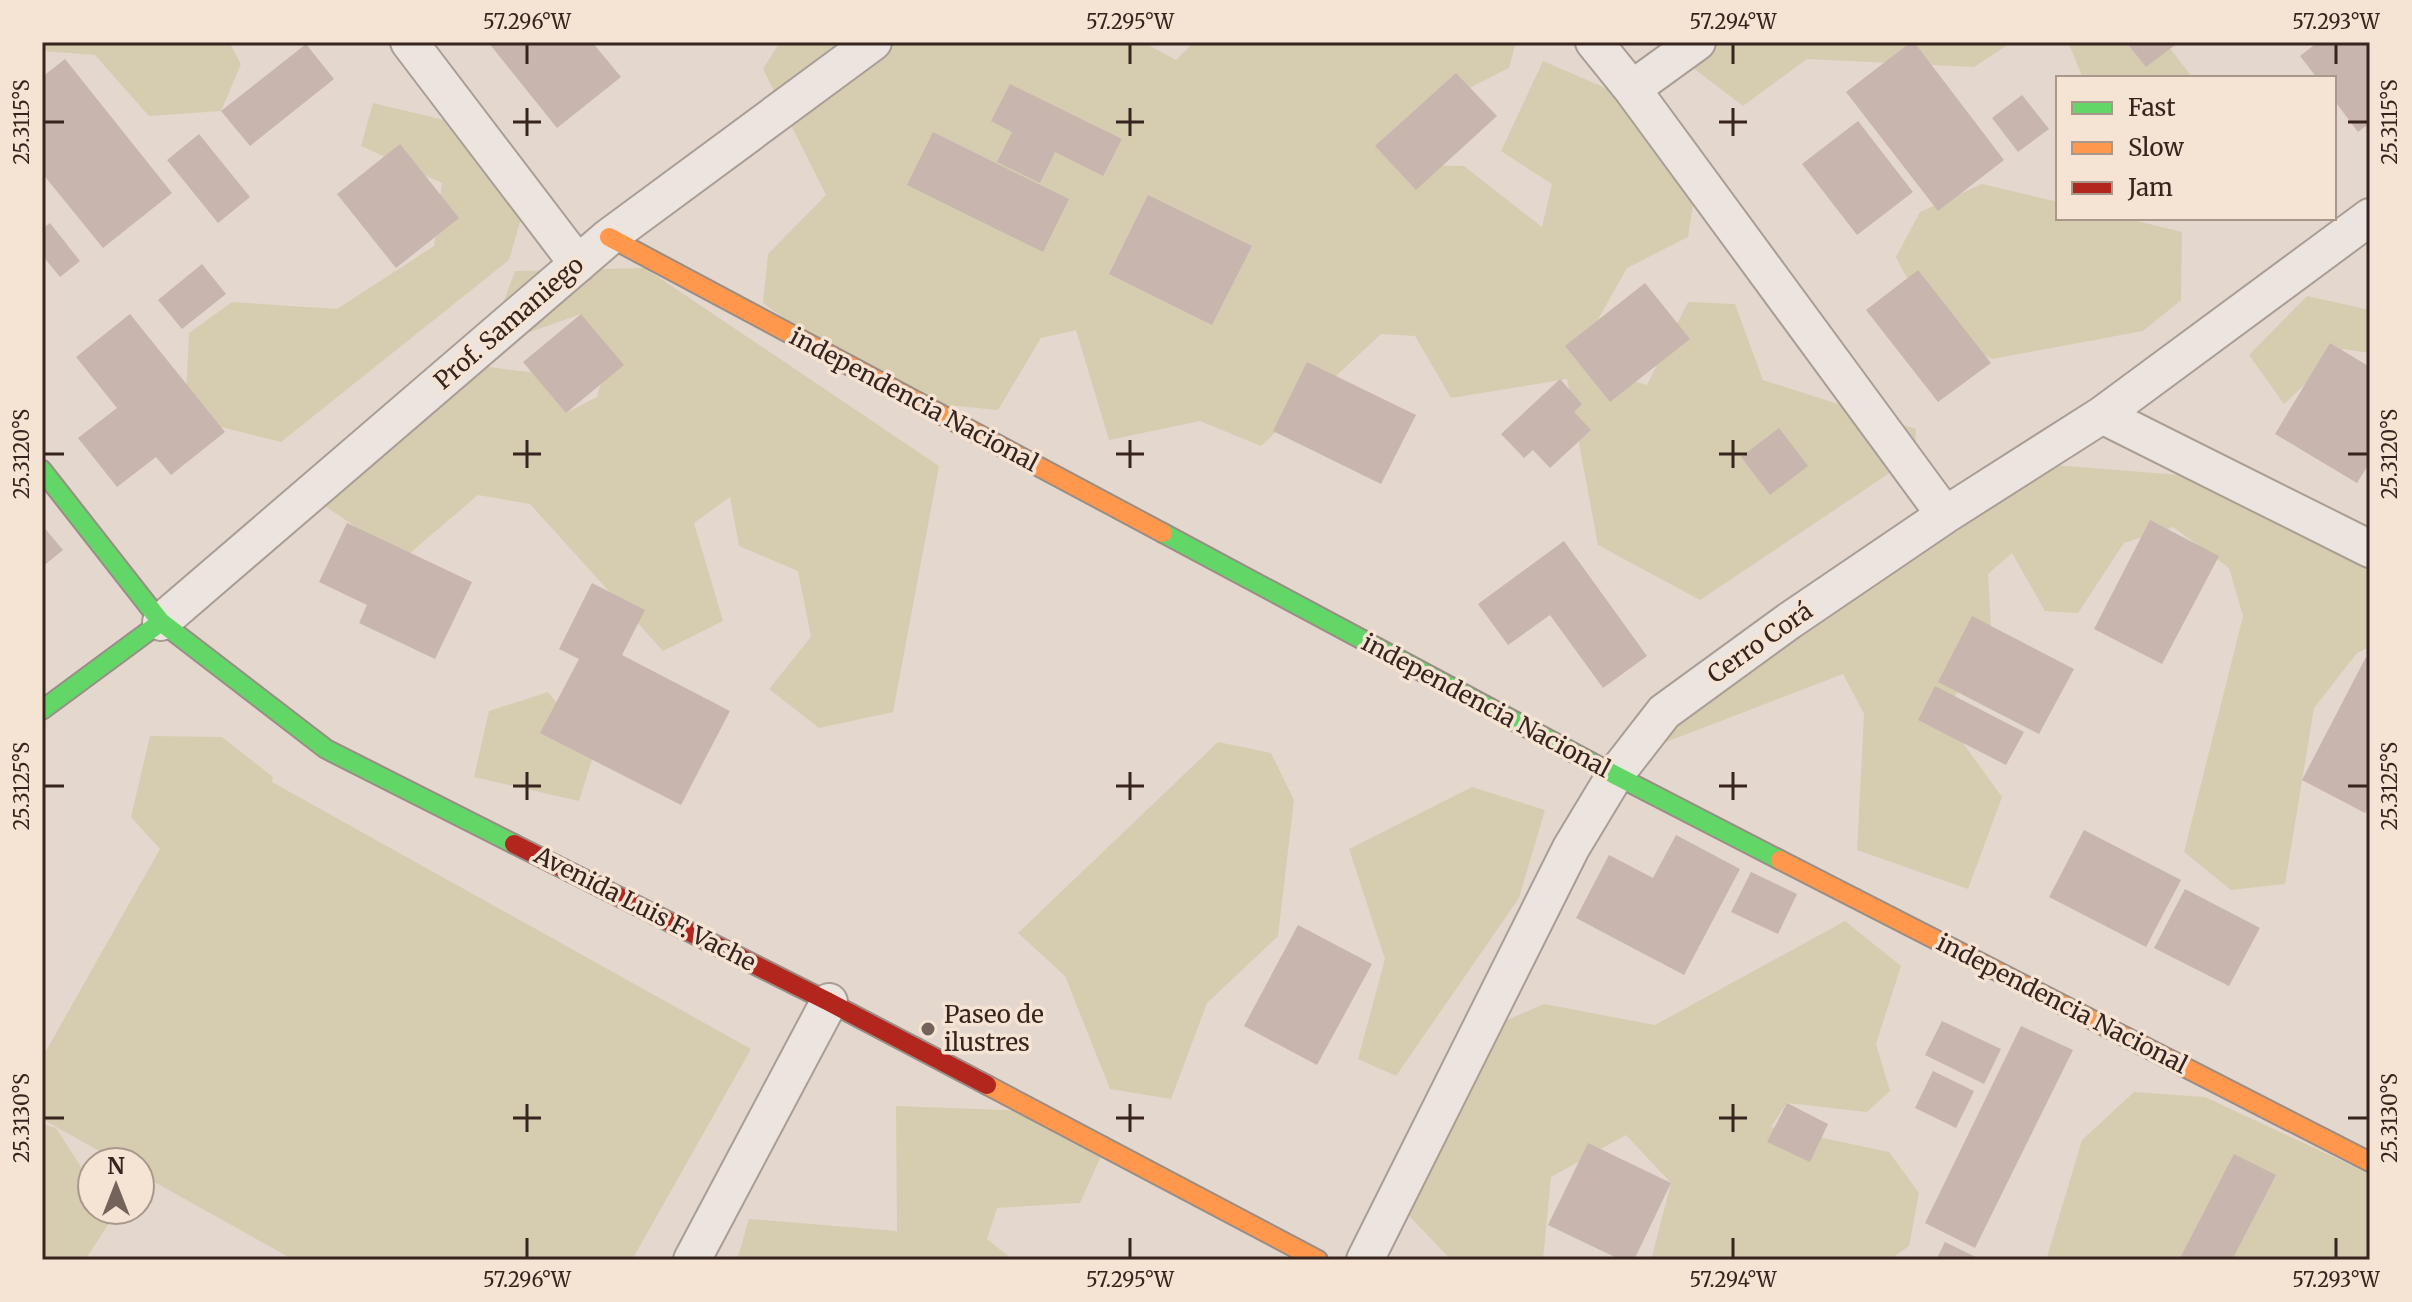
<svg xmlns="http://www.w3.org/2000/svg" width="2412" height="1302" viewBox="0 0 2412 1302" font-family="Merriweather,serif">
  <rect width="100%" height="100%" fill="#e4d7cd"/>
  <path fill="#d6cdb0" d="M42 42H229L241 64 221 111 149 116 95 55 42 51Z
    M780 42H1143L1176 60 1194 42H1516L1509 68 1406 120 1413 165 1464 166 1542 227 1552 184 1501 151 1543 61 1670 116 1700 159 1688 237 1627 268 1588 337 1599 371 1647 385 1688 302 1735 304 1763 380 1916 429 1915 456 1700 600 1598 545 1567 379 1451 398 1415 336 1381 334 1261 446 1200 421 1109 440 1076 330 1041 338 998 410 894 400 763 303 768 254 826 195 763 69Z
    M1700 42H2012L1974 67 1807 59 1743 106 1684 61Z
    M2068 42H2165L2193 78H2083Z
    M373 103 465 125 523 211 509 260 281 442 185 418 189 333 232 302 337 309 434 246 442 183 361 146Z
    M1982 184 2058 202V218H2124L2182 232 2181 300 2143 331 1992 359 1933 328 1896 257 1920 212Z
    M645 268 939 466 893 712 819 728 769 689 811 637 798 571 739 546 730 497 694 523 723 621 663 651 530 504 478 495 403 559 316 500 482 366 535 373 566 413 597 397 610 351 581 314 487 347 515 271Z
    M2307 296 2370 310V353L2343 349 2284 404 2249 355Z
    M2004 461 2205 477 2370 543V647L2357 653 2314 708 2285 884 2231 890 2184 852 2243 616 2229 568 2173 527 2124 543 2078 613 2045 611 2012 553 1988 574 1992 645 1942 714 2002 797 1968 889 1857 850 1864 714 1843 674 1661 744 1676 682Z
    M548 692 595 750 579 801 474 777 489 711Z
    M150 736 222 737 273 777 272 782 751 1049 632 1260H294L140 1174V1162H119L42 1119V1058L160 849 131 817Z
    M1218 742 1271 753 1294 800 1278 936 1207 1003 1171 1099 1110 1089 1065 976 1018 933Z
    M1472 787 1545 810 1519 898 1396 1076 1358 1059 1385 959 1349 849Z
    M1845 921 1901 966 1876 1044 1890 1091 1867 1112 1787 1103 1771 1127 1889 1152 1919 1193 1909 1246 1889 1260H1651L1671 1183 1626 1135 1551 1177 1543 1260H1451L1399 1205 1477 1033 1544 1004 1655 1025Z
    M2134 1092 2205 1097 2370 1174V1260H2046L2082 1140Z
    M896 1106 1059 1112 1107 1143 1080 1203 997 1208 987 1239 1013 1260H737L749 1219 897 1231Z
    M42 1124 56 1128 92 1184V1210H109L113 1217 85 1260H42Z"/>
  <path fill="#c8b5ae" d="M488 42H592L621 77 557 128Z
    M1911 42H1914L2004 160 1938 211 1846 92Z
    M2126 42H2179L2146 67Z
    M2318 42H2370V123L2358 132 2334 100V78H2317L2300 56Z
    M306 44 334 79 250 146 221 111Z
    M65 59 172 193 103 248 42 173V77Z
    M1456 73 1497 116 1416 190 1375 146Z
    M1010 84 1122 139 1103 176 1055 152 1040 183 997 162 1012 132 991 121Z
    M2022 95 2049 129 2018 152 1992 118Z
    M1858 121 1913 192 1857 235 1802 164Z
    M933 132 1069 199 1043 252 907 185Z
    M199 134 250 197 218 223 167 160Z
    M400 144 459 218 396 268 337 194Z
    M1148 195 1252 246 1212 325 1109 274Z
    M50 223 80 261 60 277 42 255V229Z
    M202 264 226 294 182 329 158 300Z
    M1918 270 1991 363 1938 402 1866 310Z
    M1645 283 1690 339 1610 402 1565 346Z
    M130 314 225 432 171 475 156 457 117 487 78 438 117 408 76 357Z
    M581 314 624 365 566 413 523 362Z
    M2330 343 2370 367V462L2357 483 2275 434Z
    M1307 362 1416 415 1381 484 1273 431Z
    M1560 379 1582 404 1574 412 1591 430 1550 468 1533 450 1524 458 1501 434Z
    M1779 428 1808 466 1770 495 1741 457Z
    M2150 520 2219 556 2162 664 2094 629Z
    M347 523 472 582 435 659 359 623 367 605 319 582Z
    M42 525 63 550 42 567Z
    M1564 541 1647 656 1603 688 1550 615 1508 645 1478 604Z
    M592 583 645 610 622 655 730 711 681 805 540 733 579 659 559 649Z
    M1972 616 2074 669 2039 734 1938 682Z
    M2366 657 2370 659V803L2365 813 2302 780Z
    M1935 686 2024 732 2006 765 1918 720Z
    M2084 830 2181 880 2146 947 2049 897Z
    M1676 835 1740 869 1684 975 1576 918 1609 855 1653 878Z
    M1751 872 1797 894 1778 934 1731 912Z
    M2185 889 2260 928 2229 986 2154 948Z
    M1298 925 1372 964 1317 1065 1244 1026Z
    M1942 1021 2001 1049 1984 1084 1925 1055Z
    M2021 1026 2073 1050 1975 1248 1925 1223Z
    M1933 1071 1974 1091 1956 1128 1915 1108Z
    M1787 1103 1828 1124 1810 1162 1767 1142Z
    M1588 1143 1671 1183 1634 1260H1621L1548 1225Z
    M2234 1154 2276 1175 2232 1260H2179Z
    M1945 1242 1982 1260H1936Z"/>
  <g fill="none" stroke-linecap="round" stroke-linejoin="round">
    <defs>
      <path id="street" d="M409 42 578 264
        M1594 42 1632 89 1945 515
        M1632 89 1697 42
        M2102 415 2370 549
        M161 622 609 237 873 42
        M692 1260 829 1002
        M1365 1260 1571 848 1615 775 1664 712 1789 621 1945 515 2102 415 2370 217"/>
      <path id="fast" d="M42 470 161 622 326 749 514 844
        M1163 533 1615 775 1780 860
        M42 710 161 622"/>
      <path id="slow" d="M609 237 1163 533
        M1780 860 2370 1162
        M987 1085 1318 1260"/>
      <path id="jam" d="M514 844 829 1002 987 1085"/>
    </defs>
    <use href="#street" stroke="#a99d96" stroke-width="40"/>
    <use href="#fast" stroke="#998d86" stroke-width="22"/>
    <use href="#slow" stroke="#998d86" stroke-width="22"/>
    <use href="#jam" stroke="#998d86" stroke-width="22"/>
    <use href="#street" stroke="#ece5df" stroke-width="36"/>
    <use href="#fast" stroke="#63d668" stroke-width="18"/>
    <use href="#slow" stroke="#ff974d" stroke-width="18"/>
    <use href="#jam" stroke="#b3261e" stroke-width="18"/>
  </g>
  <path fill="none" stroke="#37241e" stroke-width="3" d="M527 44V64M1130 44V64M1733 44V64M2336 44V64M527 108V136M1130 108V136M1733 108V136M44 122H64M513 122H541M1116 122H1144M1719 122H1747M2348 122H2368M527 440V468M1130 440V468M1733 440V468M44 454H64M513 454H541M1116 454H1144M1719 454H1747M2348 454H2368M527 772V800M1130 772V800M1733 772V800M44 786H64M513 786H541M1116 786H1144M1719 786H1747M2348 786H2368M527 1104V1132M1130 1104V1132M1733 1104V1132M44 1118H64M513 1118H541M1116 1118H1144M1719 1118H1747M2348 1118H2368M527 1238V1258M1130 1238V1258M1733 1238V1258M2336 1238V1258"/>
  <circle fill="#74635b" stroke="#f5e3d3" stroke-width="3" cx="928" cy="1029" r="8"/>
  <g text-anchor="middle" stroke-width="7" stroke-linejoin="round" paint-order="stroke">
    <g font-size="24" fill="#37241e" stroke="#f5e3d3">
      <text transform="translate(509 323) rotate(-41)" y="8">Prof. Samaniego</text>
      <text transform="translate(914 400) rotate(28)" y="8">independencia Nacional</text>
      <text transform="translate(1760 643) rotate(-35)" y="8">Cerro Corá</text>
      <text transform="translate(1486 706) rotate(28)" y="8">independencia Nacional</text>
      <text transform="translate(645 909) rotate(27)" y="8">Avenida Luis F. Vache</text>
      <text transform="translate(2062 1004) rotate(27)" y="8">independencia Nacional</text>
    </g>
    <g font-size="24" fill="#37241e" stroke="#f5e3d3" text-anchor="start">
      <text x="944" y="1023">Paseo de<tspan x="944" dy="28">ilustres</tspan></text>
    </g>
  </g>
  <rect width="2412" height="1302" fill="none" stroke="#f5e3d3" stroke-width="88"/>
  <rect x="2056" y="76" width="280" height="144" fill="#f5e3d3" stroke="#a9978b" stroke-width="2"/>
  <rect x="2072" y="102" width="40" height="12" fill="#63d668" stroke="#a9978b" stroke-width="2"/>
  <text x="2128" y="116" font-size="24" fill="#37241e">Fast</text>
  <rect x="2072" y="142" width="40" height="12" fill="#ff974d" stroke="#a9978b" stroke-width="2"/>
  <text x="2128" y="156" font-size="24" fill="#37241e">Slow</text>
  <rect x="2072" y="182" width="40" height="12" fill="#b3261e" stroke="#a9978b" stroke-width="2"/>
  <text x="2128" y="196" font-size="24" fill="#37241e">Jam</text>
  <g transform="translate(116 1186)"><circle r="38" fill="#f5e3d3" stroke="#a9978b" stroke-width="2"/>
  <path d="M0-6L14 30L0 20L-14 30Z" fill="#74635b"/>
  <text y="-12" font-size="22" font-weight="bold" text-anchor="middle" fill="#37241e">N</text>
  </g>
  <rect x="44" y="44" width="2324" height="1214" fill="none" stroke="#37241e" stroke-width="3"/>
  <g font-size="20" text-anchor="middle" fill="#37241e">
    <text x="527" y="29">57.296°W</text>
    <text x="1130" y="29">57.295°W</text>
    <text x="1733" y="29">57.294°W</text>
    <text x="2336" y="29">57.293°W</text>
    <text transform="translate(22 122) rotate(-90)" y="7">25.3115°S</text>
    <text transform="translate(2390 122) rotate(-90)" y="7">25.3115°S</text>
    <text transform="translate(22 454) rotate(-90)" y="7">25.3120°S</text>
    <text transform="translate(2390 454) rotate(-90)" y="7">25.3120°S</text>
    <text transform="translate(22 786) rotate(-90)" y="7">25.3125°S</text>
    <text transform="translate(2390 786) rotate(-90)" y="7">25.3125°S</text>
    <text transform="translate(22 1118) rotate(-90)" y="7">25.3130°S</text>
    <text transform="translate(2390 1118) rotate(-90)" y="7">25.3130°S</text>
    <text x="527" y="1287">57.296°W</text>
    <text x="1130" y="1287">57.295°W</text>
    <text x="1733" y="1287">57.294°W</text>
    <text x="2336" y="1287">57.293°W</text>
  </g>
</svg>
